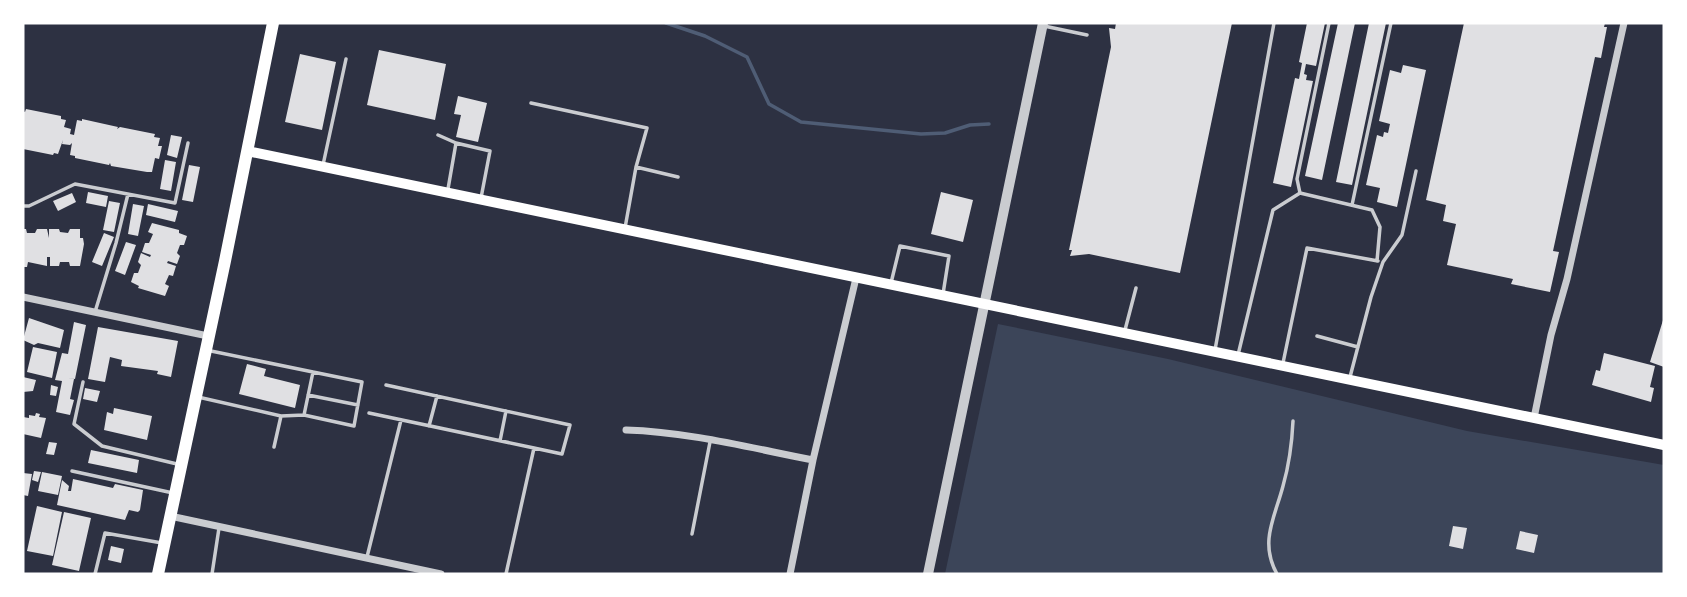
<svg xmlns="http://www.w3.org/2000/svg" width="1687" height="597" viewBox="0 0 1687 597" font-family="'PT Sans',sans-serif">
  <rect width="100%" height="100%" fill="#2d3142"/>
  <path fill="#3c4559" d="M998 324 1168 359 1467 431 1664 465V574H945Z"/>
  <g fill="none" stroke-linecap="round" stroke-linejoin="round">
    <path stroke="#4f5d75" stroke-width="3.5" d="M666 23 705 36 747 57 769 104 801 122 921 134 945 133 970 125 989 124"/>
  </g>
  <path fill="#e0e0e3" d="M1116 23H1232L1180 273 1089 254 1070 256 1072 250H1069L1111 47 1109 28 1115 29Z
    M1307 23H1325L1316 66 1306 64 1304 74 1307 75 1306 80 1313 81 1291 187 1273 183 1295 78 1299 79 1302 63 1299 62Z
    M1338 23H1355L1322 180 1305 176Z
    M1369 23H1386L1352 185 1336 182Z
    M1464 23H1605L1604 27H1607L1601 58 1595 57 1553 251 1559 252 1550 292 1511 284 1513 279 1447 265 1456 224 1443 221 1446 205 1426 200Z
    M379 50 446 64 435 120 367 105Z
    M300 54 336 62 322 130 285 122Z
    M1403 65 1426 70 1397 207 1377 202 1380 188 1366 185 1377 135 1383 137 1384 132 1388 133 1390 124 1379 121 1390 70 1401 73Z
    M458 96 487 103 478 142 456 137 461 115 454 114Z
    M26 109 61 116V119L66 120 64 127 71 129 70 134 74 135 77 120 82 121V119L118 127 117 129 120 127 155 134 154 137 160 138 158 146H162L159 159 155 158 152 172H147L111 166 110 163 109 165 75 158V156L70 155 72 143 70 145 62 144 63 140 58 154 54 153 53 155 23 149V111L25 112Z
    M171 135 182 137 177 158 167 155Z
    M165 160 176 162 171 191 160 189Z
    M189 165 200 167 193 202 182 200Z
    M88 192 108 196 106 207 86 203Z
    M941 192 973 200 963 242 931 234Z
    M72 193 76 202 58 211 53 201Z
    M109 201 120 203 114 232 103 230Z
    M133 204 144 206 138 236 128 234Z
    M148 204 178 211 175 222 146 215Z
    M152 223 179 230V233L187 236 184 245H180L177 253 180 256 177 264 168 261 167 263 176 266 173 276 169 275 165 284 169 286 165 296 138 288 139 286 131 282 134 273H138L141 265 138 262 141 253 150 257 151 255 142 252 145 243H149L153 234 148 232Z
    M23 229H26L27 233H35L37 229H47L49 238V229H59L60 232 68 233 70 229H80V238H83L84 244 80 266H70L69 262H60L59 266H50V257H47V266L28 262 27 267H23Z
    M104 233 114 237 102 266 92 262Z
    M126 242 136 245 125 275 115 271Z
    M1664 317V367L1650 362Z
    M29 318 64 330 60 348 38 343 34 345 23 340Z
    M74 322 86 325 75 379 67 378 74 379 70 399 74 400 70 415 56 412 62 381 55 380 62 353 68 354Z
    M98 327 178 341 171 377 157 374 158 371 121 366 122 360 110 357 105 382 88 379Z
    M33 347 57 352 52 378 27 372Z
    M1604 353 1655 366 1650 387 1654 388 1651 402 1592 385 1596 370 1600 371Z
    M247 364 266 369 264 376 300 385 295 408 239 394Z
    M23 377 36 380 33 391 23 392Z
    M51 385 58 387 56 396 50 395Z
    M85 388 100 391 97 402 83 399Z
    M114 408 152 416 147 440 104 430 107 412 113 414Z
    M36 413 40 414 39 417 46 418 41 438 23 434V417L29 418V415L35 416Z
    M49 442 57 443 54 455 46 454Z
    M91 450 139 460 137 473 88 463Z
    M34 471 41 472 38 482 32 480Z
    M42 472 62 476 58 495 38 491Z
    M23 473 32 474 28 496 23 495Z
    M73 479 113 488 115 484 143 490 140 510 138 512 129 510 125 520 57 505 62 480 69 486 68 491H71Z
    M37 506 62 512 53 556 27 551Z
    M64 512 91 518 79 571 52 565Z
    M1453 526 1467 528 1463 549 1449 546Z
    M1520 531 1538 535 1534 553 1516 549Z
    M111 546 124 549 121 563 108 560Z"/>
  <g fill="none" stroke-linecap="round" stroke-linejoin="round">
    <path stroke="#caccd0" stroke-width="3.5" d="M1044 26 1087 35
      M531 103 647 128 636 167 625 228
      M438 135 456 143
      M323 165 346 59
      M636 167 678 177
      M448 189 456 143 490 151 481 198
      M1300 193 1297 179 1329 23
      M1352 205 1391 23
      M23 206H29L75 184 175 203 188 143
      M891 283 900 246 949 256 943 294
      M95 312 116 243 128 194
      M1125 330 1136 288
      M1317 336 1358 347
      M1215 350 1274 23
      M211 351 313 372 304 415 281 416 274 447
      M1238 355 1273 210 1300 193 1372 210 1380 227 1377 261
      M1283 363 1307 248 1378 261
      M1350 377 1371 297 1383 262 1402 235 1416 171
      M83 382 74 424 102 446 177 464
      M386 385 570 425 562 454 534 448 506 574
      M308 395 358 405
      M198 397 281 416
      M369 413 534 448
      M304 415 354 426 362 382 313 372
      M429 426 437 396
      M500 441 506 411
      M72 471 173 493
      M692 534 710 442
      M367 557 401 420
      M95 574 105 533 162 543
      M212 574 219 528
      M1277 574C1259 542 1275 517 1283 486 1289 465 1292 443 1293 421"/>
    <path stroke="#caccd0" stroke-width="7" d="M23 297 208 336
      M1534 418 1551 335 1567 279 1624 23
      M626 430C689 432 751 448 813 460
      M170 516 441 574
      M790 574 813 460 856 278"/>
    <path stroke="#caccd0" stroke-width="10" d="M928 574 1043 23"/>
    <path stroke="#fff" stroke-width="10" d="M247 151 1664 445"/>
    <path stroke="#fff" stroke-width="12" d="M158 574 225 261 273 23"/>
  </g>
  <rect width="1687" height="597" fill="none" stroke="#ffffff" stroke-width="49"/>
</svg>
